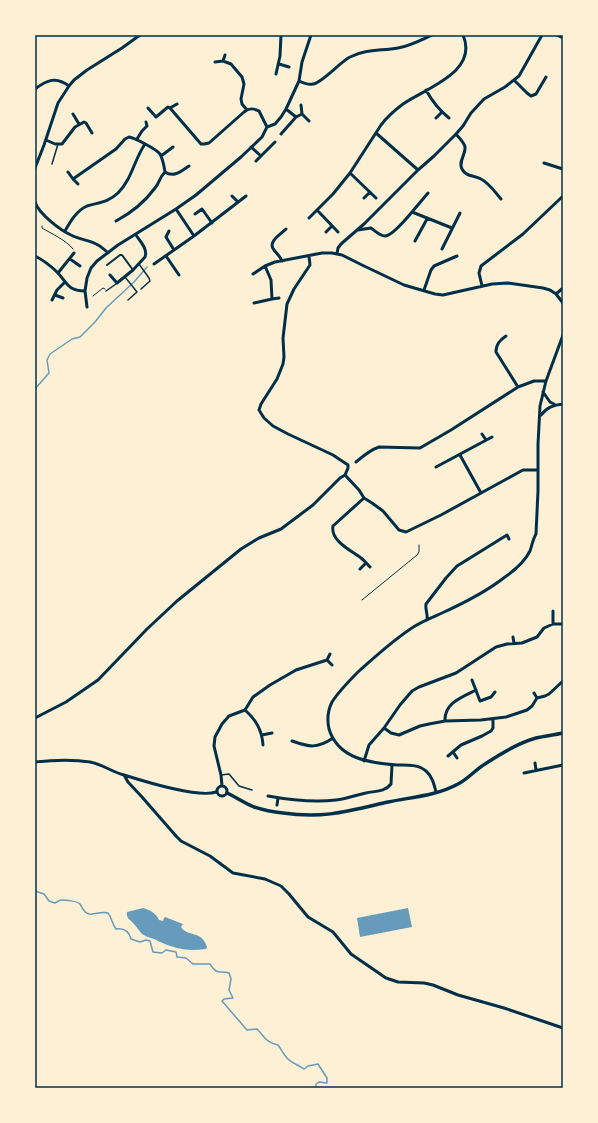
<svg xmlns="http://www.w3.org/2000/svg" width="598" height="1123" viewBox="0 0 598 1123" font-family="'Noto Sans',sans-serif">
  <rect width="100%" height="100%" fill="#fdf0d5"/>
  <path fill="#669bbc" d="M143 908C150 910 156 913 159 920L163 921 164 918 165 917 183 924 181 927C187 937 202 930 207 947L206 949C185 952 172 948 154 939 150 938 145 936 142 934 139 931 137 927 134 924 130 919 126 919 127 912Z
    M408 908 412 927 360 937 357 918Z"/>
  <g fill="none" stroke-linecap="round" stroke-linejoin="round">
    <path stroke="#669bbc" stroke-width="1.5" d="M35 389 49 373 47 360 50 354 72 339 80 337 95 322 106 308 134 282 147 267
      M35 891 44 894 49 901 55 903C57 902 59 900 61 900 66 900 77 901 80 904 83 908 83 912 89 914 95 915 101 911 108 913 112 918 112 924 116 929 124 928 129 931 131 939L140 942 146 940 150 941 153 952 162 953 166 950 176 952 177 957 186 958 193 964H210C218 976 218 970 229 973L231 979 229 990 233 998 224 999 222 1001 247 1030 257 1029C265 1037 265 1042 278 1045 281 1049 284 1055 287 1058 291 1063 299 1065 304 1069L308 1066 318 1064 327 1078V1083L319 1082 316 1084V1088"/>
    <path stroke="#003049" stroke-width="1" d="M42 226V228C52 234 66 240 73 249
      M93 296 103 288 105 289
      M362 600 417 555 419 552V545"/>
    <path stroke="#003049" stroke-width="1.5" d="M52 164 58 144
      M139 264 149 278 150 281 141 289
      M125 277 137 292 128 300
      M106 291 116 284
      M221 775 229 774 239 786 252 790"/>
    <path stroke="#003049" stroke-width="2" d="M107 265 120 255H122L133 270"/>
    <path stroke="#003049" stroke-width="3" d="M557 35 563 38
      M223 61 225 55
      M215 62 223 61 231 64 242 77 244 84 241 99 242 104 247 110
      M279 64 289 67
      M276 74 280 56 281 35
      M514 80 527 93 531 96 536 94 546 77
      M299 81C303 83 308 85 313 84 322 83 340 62 350 57 365 49 381 51 398 48 410 46 421 40 432 35
      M35 89C47 80 56 76 69 86
      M426 90C432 101 439 110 449 118
      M177 104 170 108 201 144H204L209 143 244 112C249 108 253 108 259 111L267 127
      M301 105 302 114
      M148 108 156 117 168 107 170 108
      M73 114 79 124
      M296 117 302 114 309 121
      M436 118 442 112
      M376 133 418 170
      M281 134 296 117 286 109
      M456 134C459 138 464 142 465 147 466 155 458 161 462 169 466 177 474 175 481 179 489 183 495 192 501 199
      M137 139 142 131 147 126 146 122
      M46 140 55 144H62L75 127 84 122 86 123 92 133
      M251 147 261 156 275 142
      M161 156 173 147
      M256 161 261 156
      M544 163 563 169
      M35 168 44 145 58 103 69 86 74 80 87 70 122 48 140 35
      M68 172 73 179
      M165 172C174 178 181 171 189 166
      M350 173 376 198
      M78 184 73 179 116 149 125 139 129 137C135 138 156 149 160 154 163 159 164 166 165 172 159 178 160 182 155 188 144 203 131 213 116 221
      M232 196 238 202
      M364 198 370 192
      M35 202C39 214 60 230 71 235 80 240 90 240 98 245 102 247 105 250 108 253
      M317 210 338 232
      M412 212 428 193
      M195 214 202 209 212 223
      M309 218 333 194 350 173 381 125C387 117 395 110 403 104 426 88 479 72 463 35
      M358 230 371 228C375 231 380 236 385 236 392 236 407 218 412 212L452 228
      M65 231C70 222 76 211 87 206 100 202 107 203 118 193 132 179 134 160 145 144
      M169 231 166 237 174 250
      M326 232 332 226
      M194 236 246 196
      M415 241 427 219
      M442 249 460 213
      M337 254 338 248 341 244 364 224 418 170 434 156 456 134 463 126 471 113 484 99 505 87 519 76 542 35
      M35 256C43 260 51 266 58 273 67 283 68 291 85 291
      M166 256 179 275
      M70 259 80 266
      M282 261C280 256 277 254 274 250 267 242 281 234 286 229
      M154 264 194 236 176 209
      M58 273 74 253
      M253 274 265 266 275 262 322 253H332L342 255 362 265 404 285 435 294 443 295 492 284 508 283 543 288 550 290 556 294 563 303
      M110 275 117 283 133 270 145 257C148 249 140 241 136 235
      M482 286 479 273 481 266 523 234 563 196
      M424 290 431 270 434 266 457 256
      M556 294 563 288
      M55 295 63 298
      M272 299 279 298
      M52 300 57 290 65 282
      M254 303 272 299 271 280 265 266
      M87 307 85 291 87 278 91 268 97 261 118 245 176 209 196 195 241 157 262 137 267 127 275 124 281 117 286 109 299 81 302 62 311 35
      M506 336C500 340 496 344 496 352L518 387
      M543 392 550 402 554 404
      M541 415C547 407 554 405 563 404
      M482 434 486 440
      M460 455 481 493
      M356 462C363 456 370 450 379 447L420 448 451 430 518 387 534 381H546
      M436 467 492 437
      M345 475 359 490 364 498 372 503 383 511 399 530 406 532 441 515 523 470H538
      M364 498 333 526C330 541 352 551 361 558 365 561 367 564 370 567
      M360 569 366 563
      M553 611V624
      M427 620C428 614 425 609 426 604L446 578 457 566 470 558 507 535 509 539
      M513 637 514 643
      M327 660 330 654
      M472 680 480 701 491 697 495 692
      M534 693 537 698
      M245 710 253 697 270 685 296 670 327 660 332 665
      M35 718 66 702 98 680 147 629 177 601 241 549 259 538 281 529 313 505 340 478 345 475 348 468V465L333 455 288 434 273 426 264 418 259 410 261 404 277 379 283 364 284 357 283 338 287 304 294 289 310 265 309 256
      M445 721C444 703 462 697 476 690
      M384 728 391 733 399 735 420 726 429 724 445 721 481 720 506 717 527 710 532 706 537 698 545 696 549 694 563 681
      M262 735 272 733
      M292 741C309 747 317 749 333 738
      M453 752 457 758
      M448 756 461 745 482 736 491 731 493 728V719
      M364 761 369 745 384 728 400 705 412 691 419 687 456 673 496 647 507 644 522 643 537 637 544 628 553 624H563
      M35 762C53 760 72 759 90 762 102 764 112 772 124 775 143 781 199 798 216 792
      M535 763 536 770
      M524 773 563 765
      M124 775 128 782 142 797 176 836 181 841 210 856 233 873 265 879 281 886 289 894 308 917 333 932 351 954 386 978 398 982 424 983 433 985 458 995 504 1008 563 1028
      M217 791a5 5 0 1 1 10 0a5 5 0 1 1-10 0Z
      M222 786 221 775 214 746 215 737 222 724 229 716 245 710C256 720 262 730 263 745
      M436 792C434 784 432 776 426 771 418 764 406 765 397 765 370 763 338 759 329 729 327 720 328 710 332 702 339 691 349 681 358 672 376 656 394 639 415 626 423 621 433 617 442 613 464 603 486 592 505 577 515 570 525 561 530 551 532 545 533 539 536 534L538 491V444L540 406 546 381 563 335
      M268 796C290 800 313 803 336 800 346 799 356 795 366 793 375 791 385 792 391 784L392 765
      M277 805 278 798"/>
    <path stroke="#003049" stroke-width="3.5" d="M227 793C236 797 244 803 254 807 263 810 273 812 283 813 324 819 349 811 388 802 412 797 436 796 458 784 468 779 475 770 485 764 500 754 518 743 536 738 545 736 554 735 563 733"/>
  </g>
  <rect width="598" height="1123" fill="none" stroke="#fdf0d5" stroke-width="72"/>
  <rect x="36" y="36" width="526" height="1051" fill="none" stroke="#003049" stroke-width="1.5"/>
</svg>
